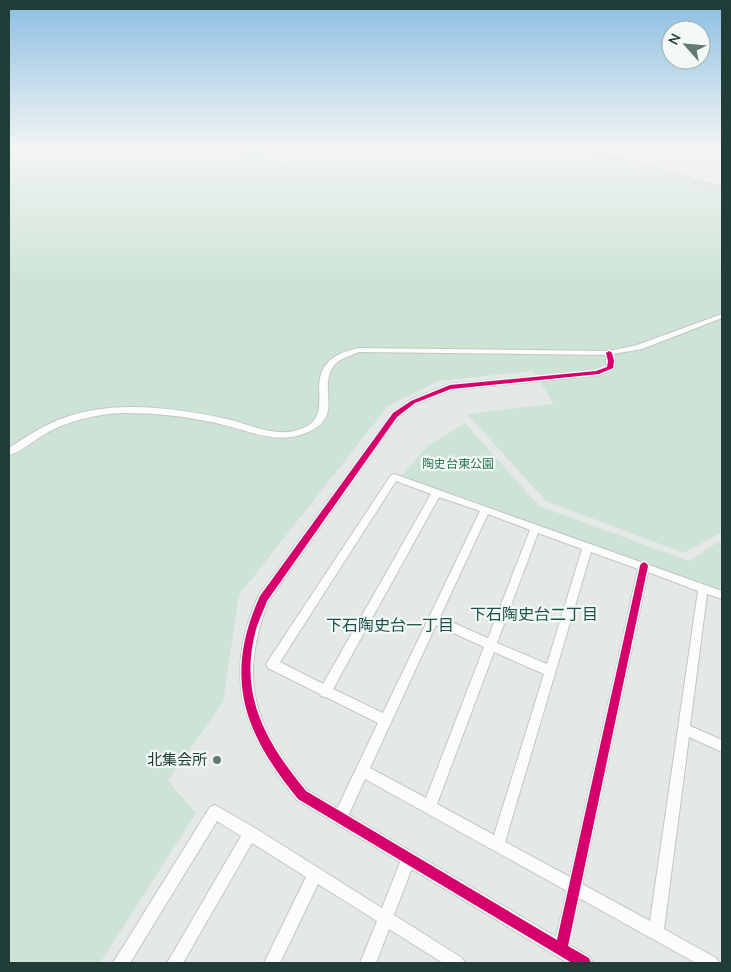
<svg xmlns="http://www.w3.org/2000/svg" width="731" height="972" viewBox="0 0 731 972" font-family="'Nunito Sans','Noto Sans JP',sans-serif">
  <rect width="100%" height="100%" fill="#e4e9e7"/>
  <path fill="#cce3d5" d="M9 150H356L350 156C381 161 414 169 444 158L403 150H573L722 193V534L720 533 684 553 546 501 467 414 554 404 533 371 439 381 388 406 239 595 223 702 168 781 196 813 100 963H9Z
    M465 423 539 506 689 561 718 542 722 544V592L400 477 428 446Z"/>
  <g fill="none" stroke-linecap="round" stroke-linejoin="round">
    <path stroke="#a3ccd9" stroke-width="1" d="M238 150 252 157 297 172 330 197
      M353 150 382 154
      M402 155 416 157"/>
    <defs>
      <path id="minor" d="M643 150H649L687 158 696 150H700L691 159 713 164 722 155V158L717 165 722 166V168Z
        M394 474 722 591V599L707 594 690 726 722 740V752L689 737 664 929 716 958 719 963H696L579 898 566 955 561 958 556 955 553 950 567 891 365 779 345 823 340 825 335 823 333 818 335 813 378 723 326 697 321 696 320 694 268 668 266 664 391 475ZM396 481 431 494 323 684 280 662ZM439 497 480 511 383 713 333 689ZM488 514 530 530 488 638 440 617ZM538 533 582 549 547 664 497 643ZM591 552 638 569 570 877 505 842ZM648 572 698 591 650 921 582 884ZM436 625 484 647 426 798 370 768ZM494 652 544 674 494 835 437 804Z
        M215 805 255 828 382 908 403 855 408 853 413 855 415 860 394 915 462 958 465 963H443L389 929 376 963H360L377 921 318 884 280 963H264L306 877 252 843 183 963H167L241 836 217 821 130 963H113L116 958 210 807Z"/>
      <path id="tertiary" d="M722 314V318L642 349 613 354 615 361 614 368 600 375 451 390 416 404 398 417 268 602C238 682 254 726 307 790L590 957 593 963H568L297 800C244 735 221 676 259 595L392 413 410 400 450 384 596 371 606 367V355L359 352C350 356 338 359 333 367 317 391 348 420 300 435 272 444 239 427 211 422 183 416 154 413 124 413 97 414 69 420 45 434 33 441 21 452 9 455V448C23 439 36 430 51 423 106 398 170 407 227 419 248 424 272 436 294 431 336 421 309 389 325 366 332 355 346 351 358 348L609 351 637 345Z"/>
      <path id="primary" d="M581 150H590L722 187V191Z"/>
    </defs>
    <use href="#minor" stroke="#c1c6c4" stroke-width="2"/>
    <use href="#tertiary" stroke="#c1c6c4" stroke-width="2"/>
    <use href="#primary" stroke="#bcc5c3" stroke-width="2"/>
    <use href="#minor" fill="#fbfcfb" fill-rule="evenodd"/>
    <use href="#tertiary" fill="#fbfcfb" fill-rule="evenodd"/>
    <use href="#primary" fill="#cdd5d3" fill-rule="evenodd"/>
    <defs>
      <path id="cycleway" d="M609 351 612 353 614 361 613 368 599 374 451 389 415 403 397 417 267 601C264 609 260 618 257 626 237 693 265 741 306 791L557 940 640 566 641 564 644 562 647 564 648 566 568 946 589 958 591 963H572L298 799C244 733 223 678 260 596L393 413 411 401 450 385 596 371 607 367 608 361 606 353Z"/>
    </defs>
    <use href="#cycleway" stroke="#f1f8f5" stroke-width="3"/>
    <use href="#cycleway" fill="#d6006c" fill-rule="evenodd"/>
  </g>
  <linearGradient id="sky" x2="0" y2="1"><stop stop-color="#8cbee2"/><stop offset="0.52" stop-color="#f3f5f4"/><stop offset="1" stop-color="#f3f5f4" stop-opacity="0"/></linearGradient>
  <rect width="731" height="286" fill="url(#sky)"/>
  <circle fill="#657975" stroke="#f1f8f5" stroke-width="2" cx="217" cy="760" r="5"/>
  <g text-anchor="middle" stroke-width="4.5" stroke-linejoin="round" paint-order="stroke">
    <g font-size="12" fill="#2a754e" stroke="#f1f8f5">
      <text x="458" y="468">陶史台東公園</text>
    </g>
    <g font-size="15" fill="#213d38" stroke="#f1f8f5" text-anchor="end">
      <text x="207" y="765">北集会所</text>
    </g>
    <g font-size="16" fill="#1c5048" stroke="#f1f8f5">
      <text x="534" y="620">下石陶史台二丁目</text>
      <text x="390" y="631">下石陶史台一丁目</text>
    </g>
  </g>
  <rect width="731" height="972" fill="none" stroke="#213d38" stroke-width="20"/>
  <g transform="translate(686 45) rotate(297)"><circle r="24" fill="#f1f8f5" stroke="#9eada9"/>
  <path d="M0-4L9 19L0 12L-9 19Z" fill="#657975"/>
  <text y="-8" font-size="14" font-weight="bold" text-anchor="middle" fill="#213d38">N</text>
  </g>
</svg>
